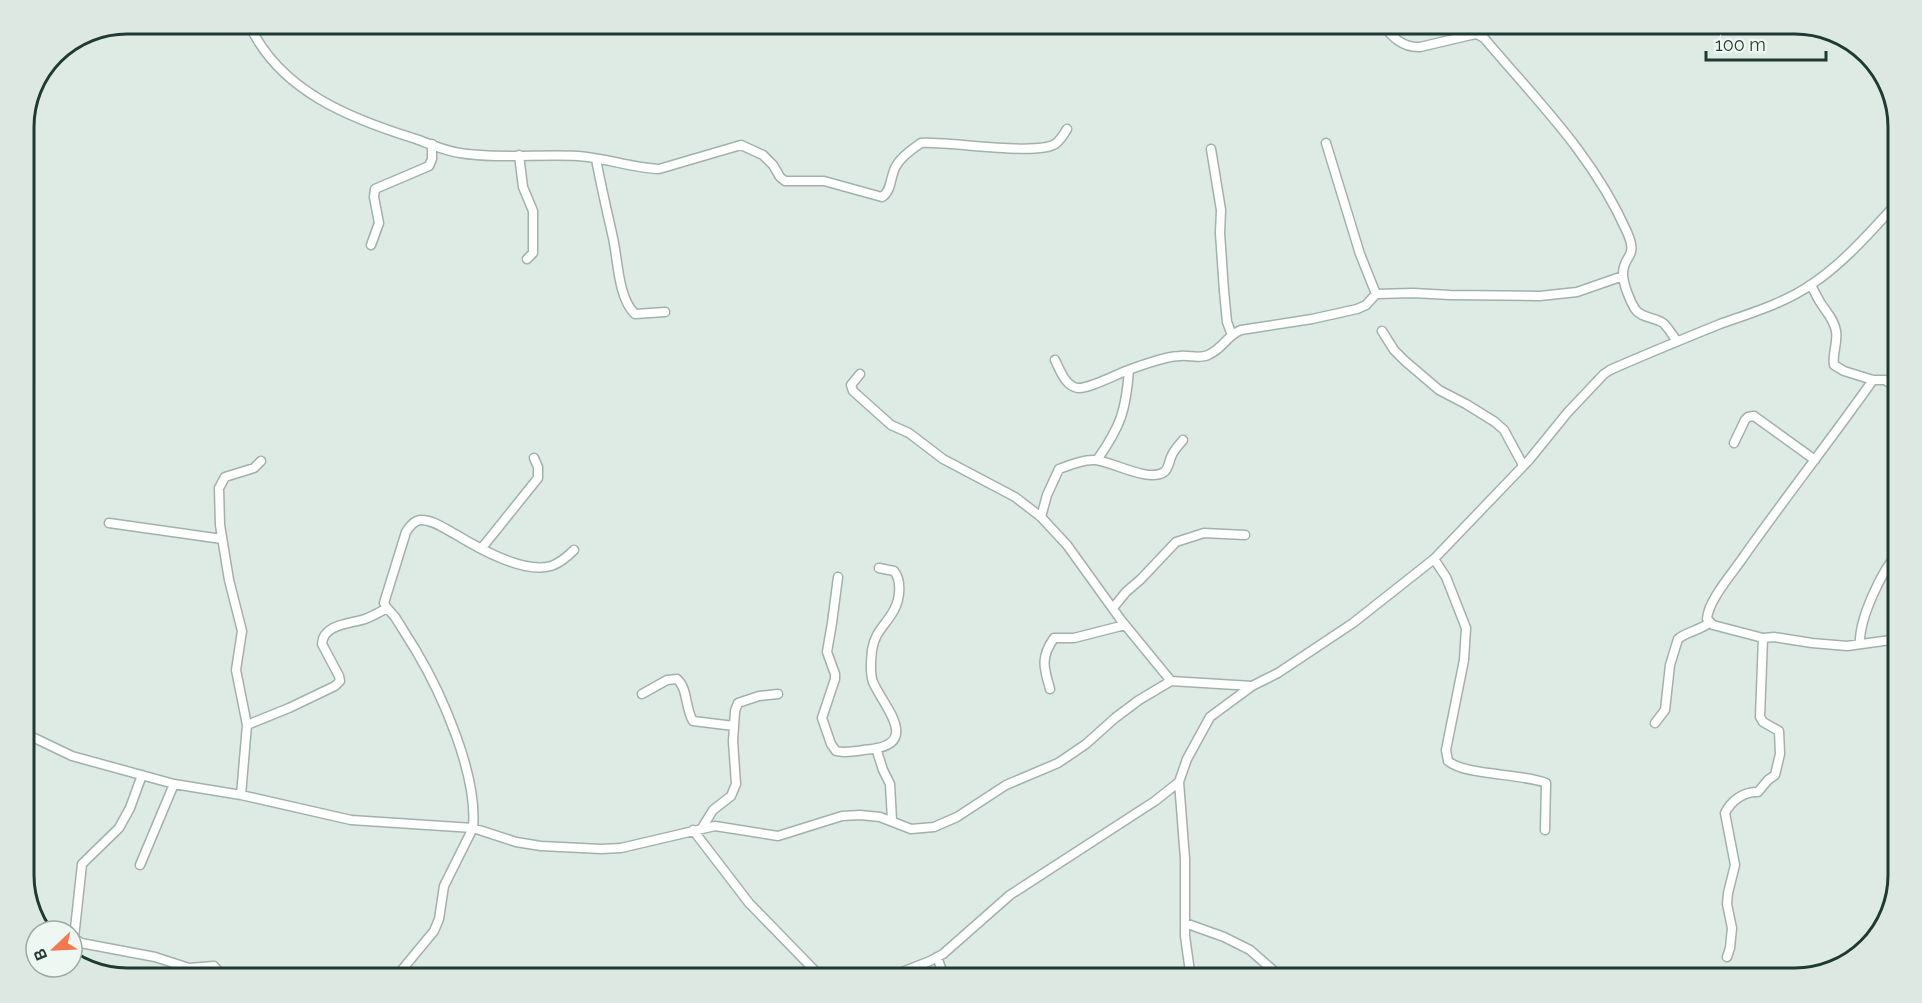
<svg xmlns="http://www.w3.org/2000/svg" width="1922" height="1003" viewBox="0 0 1922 1003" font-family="Raleway,sans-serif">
  <rect width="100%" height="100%" fill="#deeae4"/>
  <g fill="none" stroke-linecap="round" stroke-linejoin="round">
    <defs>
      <path id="minor" d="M249 24C279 91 351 119 416 139 430 144 445 151 460 153 498 159 539 154 578 156 606 158 632 168 659 169L741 145 763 155 773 165 780 177 785 181H824L882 197C892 191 890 176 896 166 901 157 912 149 921 143 949 141 1036 156 1055 144 1060 141 1064 134 1067 129
        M1382 24C1392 37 1403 48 1420 47L1471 35 1477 34 1484 38C1537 101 1593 155 1627 232 1639 259 1623 254 1623 274 1623 284 1630 301 1635 309 1641 318 1654 317 1663 323 1668 327 1672 335 1677 341
        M1326 143 1360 254 1376 294 1413 293 1450 295 1540 296 1577 292 1623 276
        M1211 149 1221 210 1220 233 1224 291 1227 322 1232 335
        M519 155 523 187 533 211V253L527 259
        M596 159C601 186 607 211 613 238 618 260 618 298 635 314L665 312
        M371 245 379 223 374 197 375 189 429 166 432 159V144
        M1811 285C1814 291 1817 297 1820 302 1826 312 1834 319 1836 331 1838 343 1832 354 1834 365L1844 371 1873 380H1885L1898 388
        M1382 331 1394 350 1405 361 1439 390 1466 404 1495 422 1504 430 1523 465
        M1055 360C1060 370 1065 386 1078 388 1089 389 1119 373 1131 369 1142 365 1169 356 1180 356 1190 355 1199 359 1208 355 1223 349 1227 335 1241 330L1312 319 1357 309 1366 305 1376 294
        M860 374 851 385 853 391 891 425 909 433 943 459 1015 497 1041 517 1067 545 1121 620 1171 681
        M1873 380C1830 441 1784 499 1742 559 1731 575 1708 601 1707 619L1713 625 1763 638 1774 637 1812 643 1847 646 1898 639
        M1734 443 1745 420 1748 417 1754 416 1815 460
        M1097 460C1121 426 1126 410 1129 370
        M1041 517 1047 495 1059 469C1069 465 1084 459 1095 460 1111 461 1149 483 1164 472 1169 469 1169 460 1172 455 1174 450 1179 445 1183 440
        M109 523 222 539
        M481 549 538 478V467L534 458
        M1434 559 1446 577 1466 628 1464 660 1446 750 1448 761C1466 776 1521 773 1546 783L1545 830
        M838 577 832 623 827 652 835 674V679L822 718 831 744 836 751C846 754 861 750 872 749 921 743 882 704 873 682 870 674 871 659 872 650 875 631 886 625 894 610 900 599 902 581 894 571L879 568
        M1113 608 1126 592 1141 579 1176 542 1204 533 1245 535
        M1860 643C1859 619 1882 570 1898 553
        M1050 689C1044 668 1040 658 1054 638H1074L1125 625
        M642 694 667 680 677 679C688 688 685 709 693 721L734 726
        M1655 723 1665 710 1670 665 1678 639C1686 632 1698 631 1709 623
        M247 725 289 708 335 686 340 681 339 676 322 644C323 624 350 624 365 619 373 616 380 612 387 608
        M24 733 72 756 174 784 241 795 351 820 473 828 516 842 541 846 601 849 621 848 715 826 778 836 842 816 860 815 880 817 911 829 934 827 957 817 1006 785 1058 763 1086 744 1115 718 1139 700 1171 681 1252 686 1278 673 1353 623 1434 559 1529 460 1568 412 1604 374 1610 370C1646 354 1683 339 1720 324 1751 313 1785 303 1812 284 1845 262 1871 231 1898 202
        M876 748 883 770 890 784 892 820
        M142 775 130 808 119 828 82 864 74 938 81 943 155 957 189 968 214 966 225 979
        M241 795 247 725 236 670 242 631 229 580 220 525 219 488 225 477 254 468 261 461
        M702 828 713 810 731 796 736 784 733 741 735 711 738 703 759 696 778 694
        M693 830 749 903 823 979
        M140 865 174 784
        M1185 923 1224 937 1250 950 1283 979
        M937 957 945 979
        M1727 957 1730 948 1732 928 1727 904 1728 893 1735 865 1725 813C1731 801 1744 791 1758 792L1768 780 1775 775 1780 754 1779 731 1763 722 1760 717 1763 638
        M396 977 434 931 439 919 444 886 473 828C478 775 442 694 415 649 408 638 402 628 395 617 391 612 386 608 384 603L406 532C409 527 414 521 420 520 432 519 445 529 455 534 478 548 523 574 551 566 560 563 567 557 574 550
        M884 979 930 961 943 954 1010 895 1155 801 1179 782
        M1191 979 1185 936V859L1179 782 1187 759 1210 717 1252 686"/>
    </defs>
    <use href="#minor" stroke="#a1b2ab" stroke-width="11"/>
    <use href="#minor" stroke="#fff" stroke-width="8"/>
  </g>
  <path d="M0 0H1922V1003H0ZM127 34H1795A93 93 0 0 1 1888 127V875A93 93 0 0 1 1795 968H127A93 93 0 0 1 34 875V127A93 93 0 0 1 127 34Z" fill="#dde8e3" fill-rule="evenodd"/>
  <path fill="none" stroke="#1f3a32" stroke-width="3" d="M127 34H1795A93 93 0 0 1 1888 127V875A93 93 0 0 1 1795 968H127A93 93 0 0 1 34 875V127A93 93 0 0 1 127 34Z"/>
  <g transform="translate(54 949) rotate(247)"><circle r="28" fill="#eef7f2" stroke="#9baba5" stroke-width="1.5"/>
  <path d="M0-4.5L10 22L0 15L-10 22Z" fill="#f57750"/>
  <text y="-9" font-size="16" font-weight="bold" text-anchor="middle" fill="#1f3a32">B</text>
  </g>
  <path d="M1706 51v9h120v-9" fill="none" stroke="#1f3a32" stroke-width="3"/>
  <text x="1715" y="51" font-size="18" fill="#1f3a32" stroke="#eef7f2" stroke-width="4.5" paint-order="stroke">100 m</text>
</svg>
